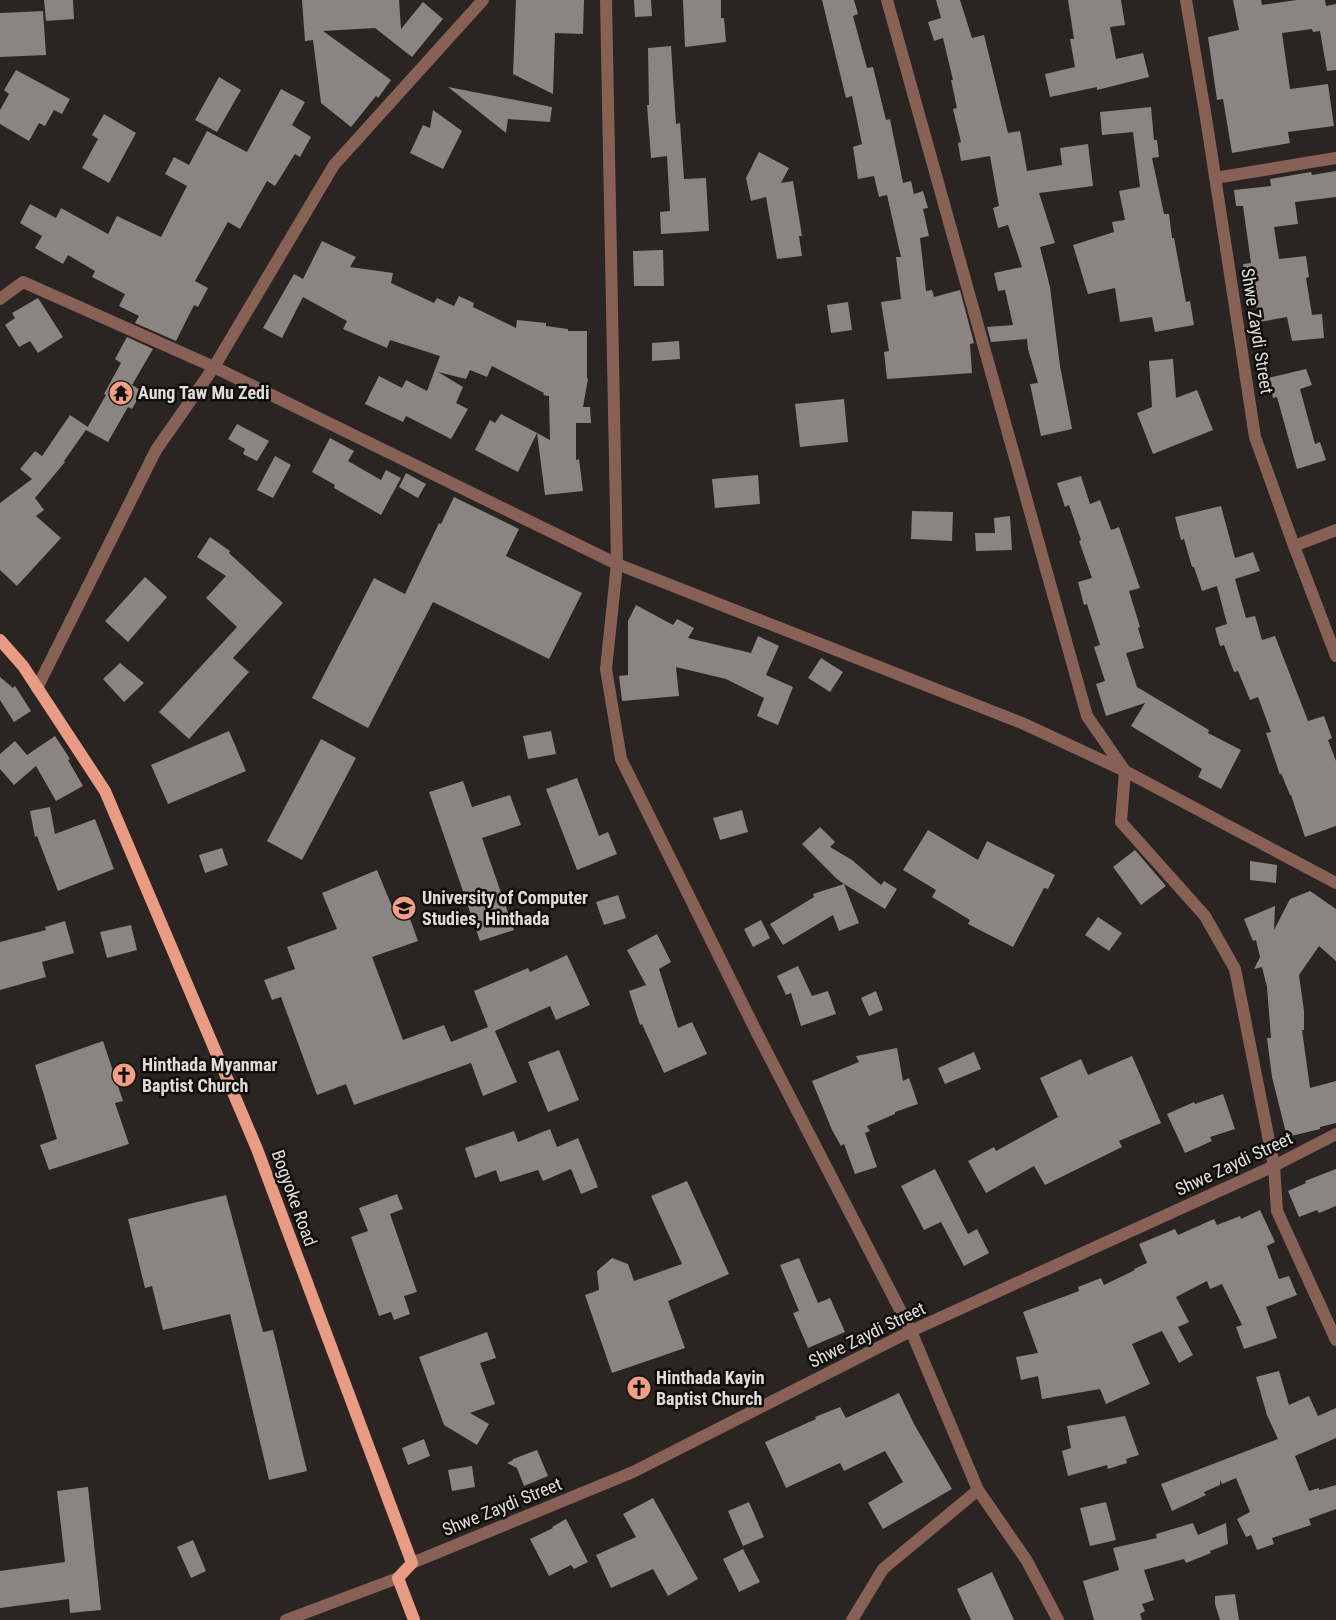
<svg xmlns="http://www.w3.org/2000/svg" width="1336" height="1620" viewBox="0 0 1336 1620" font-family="'Roboto Condensed',sans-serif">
  <rect width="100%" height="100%" fill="#2a2422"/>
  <path fill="#8b8482" d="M44 0H73L74 19 46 21Z
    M302 0H399L401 29 423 2 443 19 412 57 375 28 323 31 391 80 378 98 376 96 351 127 321 103 313 40 305 41Z
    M516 0H584L583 34 555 33 553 94 513 74Z
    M634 0H651L652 16 635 17Z
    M683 0H721V18H724L726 42 685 47Z
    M822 0H854L858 14 853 16 867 68 873 67 886 120 890 119 903 183 911 181 914 194 923 191 928 208 923 209 929 236 920 238 926 291 932 290 934 297 960 290 974 343 970 344 972 373 887 379 884 352 889 351 881 302 901 299 896 257H901L887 195 879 197 874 176 858 179 853 147 862 144 852 96 846 98Z
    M936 0H960L972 38 984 35 1008 133 1020 131 1027 171 1062 165 1060 148 1088 144 1093 186 1039 193 1055 243 1040 247 1050 287 1060 366 1072 429 1041 436 1030 384 1038 383 1028 349 1027 339 991 342 987 327 1013 325 1005 290 998 291 994 273 1022 267 1008 225 998 228 993 208 999 206 990 156 961 161 958 143 961 142 953 109 957 108 951 80H953L943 38 934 41 928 22 941 18Z
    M1068 0H1121L1125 25 1110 27 1116 59 1143 53 1149 77 1097 90V87L1050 97 1045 74 1075 67 1070 39H1074Z
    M1233 0H1261L1262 5 1297 0H1325L1326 6 1336 4V70L1327 71 1320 31 1313 32 1312 29 1282 33 1290 89 1328 84 1334 126 1288 132 1290 143 1232 153 1223 99 1217 100 1208 37 1239 30Z
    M43 11 46 55 0 57V13Z
    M671 46 676 124 680 123 684 179 706 178 709 231 661 234 660 212 670 211 667 156 651 158 647 105H649L648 48Z
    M16 70 70 99 62 114 54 110 45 126 39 123 29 141 0 124V110L9 94 4 90Z
    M219 77 241 90 217 132 195 120Z
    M448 87 552 107 550 122 508 119 506 133Z
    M281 89 305 102 292 125 311 137 300 157 295 154 275 186 267 181 240 229 228 222 195 281 208 288 198 307 194 305 176 341 135 323 139 316 119 306 125 294 92 277 95 271 68 255 63 264 35 248 42 236 20 223 30 204 56 218 61 208 108 234 117 216 161 237 187 186 165 174 174 157 189 165 207 131 247 152Z
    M1151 107 1154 140H1157L1159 157 1152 158 1164 214H1169L1172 238H1174L1186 302 1190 301 1194 325 1155 332 1152 317 1120 322 1115 288 1088 294 1073 245 1114 232 1112 222 1125 220 1119 191 1140 187 1133 132 1102 135 1100 112Z
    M433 110 462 131 443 169 410 153 423 125 430 128Z
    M104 114 136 133 109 183 82 168 98 139 92 135Z
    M759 152 789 168 781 183 793 181 802 236H799L802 256 777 259 766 197 751 201 746 178Z
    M1336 171V197L1295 202 1298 224 1274 227 1279 259 1306 256 1309 277 1306 278 1312 315 1322 314 1324 338 1292 341 1287 317 1259 322 1253 285 1247 286 1243 264 1251 263 1243 206H1236L1234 190 1271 186 1270 179 1311 172 1312 175Z
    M322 241 356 257 350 267 393 273 391 283 434 303 437 298 454 306 459 296 474 303 473 307 516 328 517 320 546 323V326L568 329V331H587V378L588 379 583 407H590L591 423H576V460L579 459 583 491 545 495 537 433 550 440 549 396 543 395 544 393 492 366 487 377 470 370 466 379 438 372 463 387 456 403 468 409 451 439 406 416 403 422 365 404 379 376 402 388 406 380 427 391 440 356 390 340 387 348 343 329 347 321 303 297 282 338 263 328 294 274 303 279Z
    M663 250 664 286H634L633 251Z
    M38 298 63 337 38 353 30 341 19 347 5 325 15 318 12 313Z
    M848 302 852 330 831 333 827 305Z
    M127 337 153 349 132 385 142 391 132 409 128 407 108 442 86 430 106 395 104 394 121 363 115 359Z
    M679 341 680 359 652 361V343Z
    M1173 359 1176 398 1197 390 1213 430 1153 454 1137 413 1152 407 1149 361Z
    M1306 369 1312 385 1300 389 1315 444 1320 442 1326 460 1297 469 1277 397 1273 398 1268 378Z
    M844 399 848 442 800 447 795 404Z
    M501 414 537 433 518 472 475 450 490 420 495 423Z
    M70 415 88 427 64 461 65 462 35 498 44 510 36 516 61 538 17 586 0 570V503L32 479 20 469 35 451 42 456Z
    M237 424 269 441 257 461 243 454 245 449 228 439Z
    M330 438 354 451 348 461 381 480 386 470 401 478 381 515 334 488 335 485 312 472Z
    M275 456 291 465 273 498 257 490Z
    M406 473 426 484 418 498 399 487Z
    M758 475 760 504 715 508 712 479Z
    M1081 476 1090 504 1100 500 1111 530 1119 527 1140 588 1129 591 1140 627 1138 628 1144 648 1126 653 1137 687 1209 730 1208 733 1241 750 1221 789 1198 777 1202 769 1131 726 1145 703 1106 716 1096 684 1105 681 1094 647 1100 645 1087 604 1084 605 1078 582 1092 578 1079 541 1081 540 1069 505 1065 507 1057 483Z
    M454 497 519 529 506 556 582 593 549 659 433 602 368 728 312 698 374 578 405 594 439 523 441 524Z
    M1221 506 1235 558 1253 552 1260 571 1235 579 1246 618 1255 616 1262 640 1275 636 1308 721 1324 716 1332 738 1328 740 1336 761V826L1305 837 1291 795H1290L1281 773 1280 775 1266 733 1271 732 1258 697 1250 700 1238 671 1234 672 1224 645 1220 646 1215 628 1227 624 1217 586 1202 591 1194 567H1192L1184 539 1181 540 1175 517Z
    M912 511 953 512 952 541 911 539Z
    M1010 516 1012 550 976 551 975 533H995L994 518Z
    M210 537 230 551 229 553 283 603 233 658 249 672 189 739 159 712 237 627 206 598 226 576 197 557Z
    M145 577 167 597 128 642 105 621Z
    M636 605 673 625 677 619 694 628 688 638 751 653 758 636 779 646 766 675 793 687 778 725 757 716 764 698 726 679 676 667 679 696 622 701 619 676 628 675V621Z
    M821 658 843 672 830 692 808 678Z
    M120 663 144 683 124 702 103 679Z
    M0 677 13 688 15 686 31 711 14 722 0 700Z
    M229 731 246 771 168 804 151 765Z
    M551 731 556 754 528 759 523 736Z
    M55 736 70 759 68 760 83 786 56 801 36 766 14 785 0 769V754L15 741 27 755Z
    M321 739 356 758 302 860 267 841Z
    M577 778 599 836 608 832 617 854 577 870 546 789Z
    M463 781 472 807 510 795 521 825 482 838 514 930 480 941 429 792Z
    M50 807 55 834 95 819 114 869 58 891 37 836 35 837 30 811Z
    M742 810 748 832 720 840 713 818Z
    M820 827 835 842 830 847 852 860 881 885 884 881 897 889 885 909 844 884 859 923 839 931 833 915 783 945 770 924 814 897 813 894 844 884 837 879 802 844Z
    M928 830 978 860 987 841 1055 875 1048 889 1044 888 1013 947 968 924 970 920 932 897 936 890 903 870Z
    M222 848 228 865 205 873 199 855Z
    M1135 850 1166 886 1141 905 1113 867Z
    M1250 861 1277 865 1276 883 1250 880Z
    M377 870 393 909 405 905 418 941 372 957 403 1040 444 1025 451 1042 488 1027 474 991 528 968 530 972 567 955 590 1005 556 1020 550 1006 495 1031 517 1082 483 1096 471 1063 354 1105 346 1084 317 1095 281 997 272 1000 264 980 295 969 287 947 337 929 322 893Z
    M1310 891 1336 909V961L1319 946 1299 975 1304 1011V1030H1302L1310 1088 1336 1081V1123L1320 1127V1129L1287 1137 1272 1077 1267 1038H1271L1267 987 1262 967 1254 969 1260 957 1256 940 1253 941 1244 919 1275 906 1274 930 1290 899Z
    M618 895 626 918 604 925 596 902Z
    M1098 917 1122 933 1109 951 1085 935Z
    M761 920 770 938 753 947 744 929Z
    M65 921 74 953 42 962 46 977 0 990V942L46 930 45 927Z
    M131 925 137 950 107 958 100 932Z
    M657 934 671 962 659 969 678 1028 692 1022 707 1054 664 1073 642 1024 640 1025 629 991 646 985 627 950Z
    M798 966 812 996 828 991 836 1014 801 1026 791 993 786 995 777 976Z
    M876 991 883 1010 869 1016 861 998Z
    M103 1041 123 1101 115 1103 129 1144 49 1170 40 1145 57 1139 35 1065Z
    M897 1048 903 1081 909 1078 918 1104 895 1112V1114L867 1126 870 1131 865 1133 877 1167 855 1174 844 1144 841 1146 832 1130 812 1081 859 1062 856 1056Z
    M559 1050 579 1100 548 1112 528 1062Z
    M974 1052 981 1069 945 1084 938 1068Z
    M1132 1056 1161 1123 1119 1141 1122 1147 1045 1185 1034 1166 986 1193 968 1161 994 1147 996 1151 1058 1117 1040 1078 1081 1059 1088 1075Z
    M1223 1094 1235 1129 1210 1137 1212 1141 1185 1153 1167 1114 1194 1102 1195 1104Z
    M550 1129 557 1147 578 1138 598 1187 581 1194 571 1169 543 1181 538 1170 500 1182 496 1170 475 1178 465 1148 514 1131 518 1142Z
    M935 1169 968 1234 977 1229 989 1253 964 1266 941 1222 924 1230 901 1186Z
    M1336 1169V1206L1319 1213 1317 1210 1299 1217 1288 1191 1306 1183 1305 1181Z
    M687 1181 729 1274 668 1301 685 1348 612 1373 585 1295 599 1290 597 1271 612 1258 628 1264 634 1281 682 1264 651 1196Z
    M397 1194 403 1209 390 1214 417 1292 404 1296 410 1314 394 1320 391 1312 379 1316 351 1237 368 1231 359 1208Z
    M226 1195 263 1332 273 1330 307 1471 269 1480 230 1314 163 1330 152 1286 145 1288 128 1219Z
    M1260 1210 1275 1242 1267 1246 1279 1279 1289 1276 1297 1295 1266 1307 1277 1338 1244 1349 1236 1327 1242 1325 1222 1284 1210 1289 1207 1281 1176 1297 1189 1322 1178 1327 1193 1355 1179 1363 1162 1331 1132 1344 1150 1384 1106 1404 1100 1389 1042 1399 1038 1376 1021 1380 1016 1357 1038 1353 1023 1312 1079 1291 1078 1287 1101 1278 1104 1285 1135 1270 1134 1269 1147 1263 1139 1244 1175 1229 1178 1235 1214 1219 1217 1225 1240 1216 1241 1219Z
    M799 1258 818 1303 830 1298 845 1332 808 1348 793 1313 799 1311 780 1265Z
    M487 1332 496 1358 480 1363 495 1404 470 1413 489 1424 477 1445 444 1425 419 1357Z
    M1279 1371 1289 1405 1309 1396 1318 1416 1336 1408V1438L1295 1456 1309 1491 1319 1488V1490L1336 1485V1509L1309 1519 1311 1525 1272 1538 1274 1544 1257 1550 1251 1535 1246 1537 1237 1519 1250 1512 1236 1478 1222 1484 1220 1480V1485L1204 1492 1206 1495 1172 1511 1161 1484 1278 1439 1267 1415 1256 1377Z
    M899 1393 914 1424 952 1489 883 1529 868 1503 903 1482 885 1451 844 1471 840 1463 786 1488 765 1442 816 1419 815 1417 840 1407 846 1418Z
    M1125 1416 1139 1455 1126 1459 1127 1463 1108 1469 1107 1465 1068 1476 1062 1451 1071 1448 1067 1426Z
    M424 1439 430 1456 408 1465 402 1448Z
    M537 1450 548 1476 524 1486 517 1468 507 1463 513 1460V1459Z
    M472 1466 475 1487 452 1491 448 1470Z
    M88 1487 101 1610 70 1613 69 1599 0 1608V1571L65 1562 57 1491Z
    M653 1498 698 1579 668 1596 653 1569 611 1588 596 1555 636 1537 623 1514Z
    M749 1502 764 1537 743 1546 728 1511Z
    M1106 1502 1116 1540 1090 1546 1080 1508Z
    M566 1519 588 1562 574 1569 571 1565 549 1576 530 1539 553 1528 552 1527Z
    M1193 1523 1198 1535 1226 1523 1228 1544 1210 1551 1211 1553 1186 1563 1184 1559 1144 1570 1154 1600 1142 1604 1145 1611 1140 1614 1142 1620H1094L1083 1581 1119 1570 1113 1548 1157 1538 1156 1534Z
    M193 1540 206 1571 191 1578 177 1547Z
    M743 1549 760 1582 739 1592 723 1559Z
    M992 1572 1014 1620H971L957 1589Z
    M1235 1594 1239 1620H1220L1215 1604V1596Z"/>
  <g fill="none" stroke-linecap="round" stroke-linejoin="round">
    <path stroke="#876155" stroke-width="12" d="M606 0 617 564 606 669 621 759 757 1033 911 1331 978 1490 883 1569 852 1620
      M887 0 1087 716 1125 771 1121 822 1205 916 1235 969 1274 1166 1277 1211 1336 1340
      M1186 0 1206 118 1255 437 1294 546 1336 656
      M1215 178 1336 158
      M0 299 23 282 214 367 617 564 1022 723 1125 771 1336 883
      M1294 546 1336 530
      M37 688 156 450 214 367 334 165 483 0
      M978 1490 1027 1561 1058 1620
      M412 1563 633 1472 911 1331 1274 1166 1336 1134
      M286 1620 398 1578"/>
    <path stroke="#ea9b83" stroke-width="12" d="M0 640 23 666 105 791 257 1149 412 1563 398 1578 414 1620"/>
  </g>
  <defs>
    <symbol id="temple-disc" viewBox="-11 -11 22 22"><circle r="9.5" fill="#f39f85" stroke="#100e0d"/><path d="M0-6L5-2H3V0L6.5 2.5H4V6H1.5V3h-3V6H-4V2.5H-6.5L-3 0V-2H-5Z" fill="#111"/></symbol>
    <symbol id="university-disc" viewBox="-11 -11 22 22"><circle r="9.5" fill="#f39f85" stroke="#100e0d"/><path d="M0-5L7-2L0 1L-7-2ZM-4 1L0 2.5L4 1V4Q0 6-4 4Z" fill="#111"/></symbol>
    <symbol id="church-disc" viewBox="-11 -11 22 22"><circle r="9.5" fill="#f39f85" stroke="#100e0d"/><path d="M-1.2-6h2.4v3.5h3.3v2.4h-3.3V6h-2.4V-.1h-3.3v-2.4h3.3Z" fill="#111"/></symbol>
  </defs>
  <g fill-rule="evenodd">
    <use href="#temple-disc" x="107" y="379" width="28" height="28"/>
    <use href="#university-disc" x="390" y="894" width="28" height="28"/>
    <use href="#church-disc" x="110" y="1061" width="28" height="28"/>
    <use href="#church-disc" x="625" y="1374" width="28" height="28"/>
  </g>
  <g text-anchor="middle" stroke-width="5" stroke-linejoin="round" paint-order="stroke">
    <g font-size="18" fill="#e0dcdb" stroke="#100e0d">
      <text transform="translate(1257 331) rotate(81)" y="6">Shwe Zaydi Street</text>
      <text transform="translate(1234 1164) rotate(-25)" y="6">Shwe Zaydi Street</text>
      <text transform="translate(294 1198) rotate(70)" y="6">Bogyoke Road</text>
      <text transform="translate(867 1335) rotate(-26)" y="6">Shwe Zaydi Street</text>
      <text transform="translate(502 1507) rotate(-22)" y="6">Shwe Zaydi Street</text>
    </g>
    <g font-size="18" font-weight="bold" fill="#e0dcdb" stroke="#100e0d" text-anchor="start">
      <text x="138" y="399">Aung Taw Mu Zedi</text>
      <text x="422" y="904">University of Computer<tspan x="422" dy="21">Studies, Hinthada</tspan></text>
      <text x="142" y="1071">Hinthada Myanmar<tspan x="142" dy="21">Baptist Church</tspan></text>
      <text x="656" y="1384">Hinthada Kayin<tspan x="656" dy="21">Baptist Church</tspan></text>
    </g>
  </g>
</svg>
